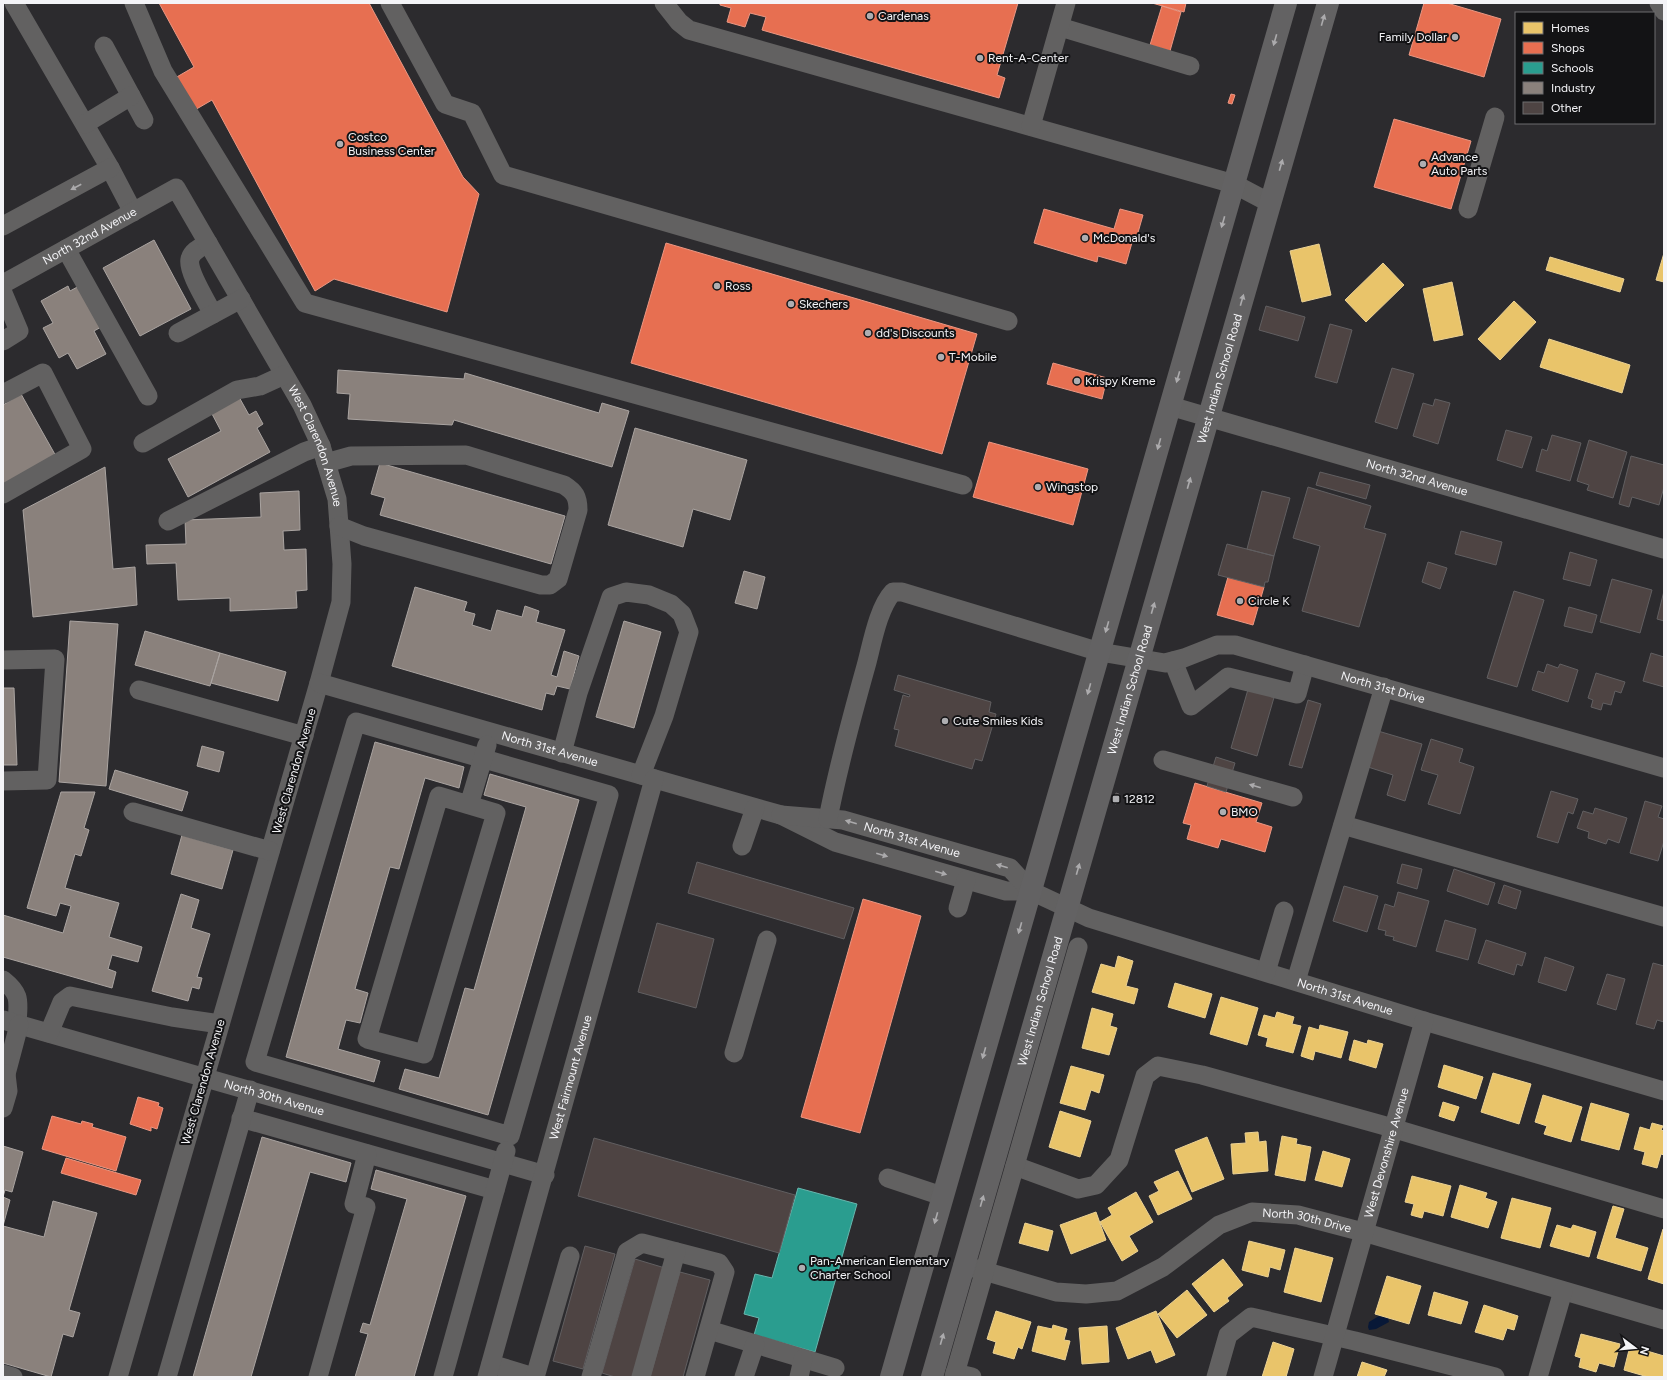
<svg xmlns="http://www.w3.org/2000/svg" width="1667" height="1380" viewBox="0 0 1667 1380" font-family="Figtree,sans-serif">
  <rect width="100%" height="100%" fill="#2c2b2e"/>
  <path fill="#081837" d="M1379 1316 1388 1318 1389 1322 1376 1329 1369 1330 1368 1327 1369 1322Z"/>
  <path fill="#e9c46a" stroke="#ecd294" d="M1319 244 1331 295 1302 302 1290 251Z
    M1664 253V282L1656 280Z
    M1550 257 1624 279 1620 292 1546 270Z
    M1383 263 1404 285 1366 322 1345 300Z
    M1452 282 1463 335 1434 341 1423 289Z
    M1514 301 1536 322 1500 360 1478 339Z
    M1549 339 1630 365 1622 393 1540 367Z
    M1118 956 1133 961 1126 986 1138 989 1134 1004 1092 992 1101 964 1115 968Z
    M1175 983 1212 994 1205 1018 1168 1007Z
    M1221 997 1258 1008 1247 1045 1210 1034Z
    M1092 1008 1113 1014 1110 1026 1117 1028 1109 1055 1082 1048Z
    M1277 1012 1294 1017 1292 1024 1301 1026 1293 1053 1266 1046 1268 1038 1258 1035 1264 1015 1275 1018Z
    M1320 1025 1348 1032 1341 1058 1315 1051 1313 1060 1301 1056 1309 1027 1319 1030Z
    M1354 1040 1367 1044 1368 1040 1383 1044 1376 1068 1349 1060Z
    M1444 1065 1483 1077 1476 1099 1438 1087Z
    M1071 1066 1104 1075 1099 1093 1091 1090 1085 1110 1060 1103Z
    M1493 1073 1531 1084 1519 1124 1481 1112Z
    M1543 1095 1582 1107 1571 1142 1544 1134 1547 1126 1535 1122Z
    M1443 1102 1459 1107 1454 1121 1439 1116Z
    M1591 1103 1629 1114 1619 1150 1581 1140Z
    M1060 1111 1091 1121 1080 1157 1049 1147Z
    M1652 1123 1663 1126 1661 1130 1664 1131V1155L1661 1154 1657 1168 1642 1164 1645 1152 1634 1149 1640 1127 1650 1130Z
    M1258 1132 1259 1142 1266 1141 1268 1171 1233 1174 1231 1144 1246 1143 1245 1133Z
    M1282 1136 1297 1139 1296 1144 1311 1147 1305 1181 1275 1175Z
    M1207 1137 1224 1179 1192 1192 1175 1150Z
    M1323 1151 1350 1159 1342 1187 1315 1180Z
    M1178 1171 1192 1199 1158 1215 1149 1196 1159 1191 1154 1182Z
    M1412 1176 1451 1186 1443 1216 1424 1211 1422 1218 1411 1215 1414 1204 1405 1202Z
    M1460 1185 1487 1193 1485 1198 1497 1202 1488 1228 1451 1217Z
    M1136 1192 1153 1222 1129 1236 1138 1251 1122 1261 1100 1222 1112 1215 1108 1208Z
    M1512 1198 1551 1208 1540 1248 1501 1238Z
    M1613 1206 1624 1209 1615 1238 1648 1248 1641 1271 1597 1258Z
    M1096 1212 1106 1240 1071 1254 1060 1225Z
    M1025 1223 1053 1231 1048 1251 1019 1243Z
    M1557 1225 1571 1229 1573 1225 1596 1232 1589 1257 1550 1246Z
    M1663 1229H1664V1284L1648 1279Z
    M1249 1241 1285 1250 1280 1270 1270 1267 1268 1277 1242 1270Z
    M1295 1248 1333 1258 1321 1302 1284 1292Z
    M1223 1259 1243 1285 1227 1298 1229 1301 1214 1312 1192 1284Z
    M1387 1276 1421 1286 1409 1324 1375 1314Z
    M1187 1290 1207 1315 1177 1338 1158 1314Z
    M1434 1292 1468 1302 1461 1324 1428 1315Z
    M1484 1305 1518 1316 1514 1330 1507 1328 1503 1340 1475 1332Z
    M996 1311 1031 1322 1022 1349 1018 1347 1014 1359 993 1353 996 1342 987 1339Z
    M1156 1311 1175 1355 1156 1363 1151 1350 1128 1359 1116 1328Z
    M1053 1325 1067 1329 1064 1340 1070 1341 1065 1360 1032 1351 1038 1326 1052 1329Z
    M1107 1326 1109 1362 1082 1364 1079 1328Z
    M1581 1334 1620 1344 1614 1367 1599 1363 1596 1372 1579 1367 1581 1358 1575 1356Z
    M1273 1342 1294 1349 1286 1377H1262Z
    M1630 1346 1664 1356V1377H1648L1624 1370Z
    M1362 1362 1387 1370 1384 1377H1357Z"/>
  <path fill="#e76f51" stroke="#eb9783" d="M159 3H369L463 177 479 194 447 312 334 279 315 291 212 100 193 111 175 78 194 67Z
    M720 3H1018L997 75 1005 78 999 98 762 30 766 17 750 13 745 27 727 22 731 8 720 5Z
    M1152 3H1186L1184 12Z
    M1424 3H1447L1501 19 1484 77 1409 55Z
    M1162 6 1181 12 1170 51 1150 45Z
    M1231 94 1235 95 1232 104 1228 103Z
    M1394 119 1471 141 1451 209 1374 187Z
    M1044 209 1114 229 1120 209 1143 215 1137 236 1133 239 1126 264 1098 256 1097 262 1034 243Z
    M666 243 977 334 942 454 631 363Z
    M1053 363 1107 378 1102 399 1047 384Z
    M989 442 1088 469 1073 525 973 497Z
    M1228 577 1264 587 1253 625 1217 615Z
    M1195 783 1262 803 1256 822 1272 827 1265 852 1221 839 1218 848 1187 839 1191 825 1183 823Z
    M863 899 921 916 860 1133 801 1117Z
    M138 1097 159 1103 158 1106 163 1108 157 1129 151 1127V1131L130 1124Z
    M52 1116 81 1124 82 1121 93 1124 92 1127 126 1137 116 1171 42 1149Z
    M66 1158 141 1180 136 1195 61 1173Z"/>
  <path fill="#2a9d8f" stroke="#67b7ae" d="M798 1188 857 1204 815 1352 754 1335 759 1318 744 1314 755 1274 772 1278Z"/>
  <path fill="#8a817c" stroke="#aaa4a1" d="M154 240 191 309 140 336 103 268Z
    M81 285 103 326 94 331 106 354 77 369 68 353 59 358 43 328 53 323 41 301 68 286 70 291Z
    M338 370 464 379 465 373 599 413 602 403 629 411 612 467 454 420 452 425 348 419 350 394 337 393Z
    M21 394 57 458 3 489V405Z
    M239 397 249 415 256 411 263 424 257 428 270 452 188 497 168 459 221 431 211 412Z
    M635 428 747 460 730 520 693 509 683 547 608 525Z
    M380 463 565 516 551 564 380 515 385 498 371 494Z
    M105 467 113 569 135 567 137 605 33 617 23 510Z
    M299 491 300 530 283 531 284 550 306 549 307 590 296 591 297 608 230 611V598L178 600 176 563 147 564 146 545 186 544 185 520 261 517 260 493Z
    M744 571 765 577 757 609 735 603Z
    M415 587 467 602 464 611 475 614 472 625 491 631 497 610 522 617 525 606 539 611 536 622 565 630 551 675 557 677 564 651 579 656 570 689 557 686 554 695 546 693 542 710 392 666Z
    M70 621 118 624 106 786 59 782Z
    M624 621 661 632 634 728 596 717Z
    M145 631 220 653 210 686 135 665Z
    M220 653 286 672 278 701 211 683Z
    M3 688H14L17 765H3Z
    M375 742 464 767 459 788 425 778 399 869 390 867 355 989 368 993 360 1023 346 1020 338 1049 380 1061 374 1082 286 1057Z
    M202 746 224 752 219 772 197 766Z
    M115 770 188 792 182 811 109 789Z
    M490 774 579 800 488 1115 399 1089 405 1069 439 1078 465 988 474 990 526 807 484 795Z
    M61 792H95L84 828 89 830 81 856 75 854 65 888 119 903 109 937 142 947 138 962 112 955 108 969 116 972 112 988 3 957V915L63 933 71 906 60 903 56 916 27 908Z
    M182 835 233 850 222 889 171 874Z
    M181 894 199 900 191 928 210 934 197 977 202 978 199 989 192 987 188 1001 152 991Z
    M262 1137 351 1163 346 1182 310 1172 251 1377H193Z
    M3 1146 23 1152 12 1192 5 1190 3 1197 10 1200 3 1226 44 1237 53 1201 97 1213 69 1310 80 1313 73 1337 63 1334 51 1377 3 1363Z
    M376 1170 466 1196 414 1377H355L368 1334 360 1332 363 1323 370 1325 407 1199 371 1189Z"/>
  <path fill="#4e4443" stroke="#615f61" d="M1266 306 1305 317 1298 341 1259 330Z
    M1330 324 1352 330 1337 383 1315 377Z
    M1392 368 1414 374 1397 429 1375 422Z
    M1435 399 1450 403 1438 444 1413 436 1423 403 1433 406Z
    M1506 430 1532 437 1522 468 1497 460Z
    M1552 435 1581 443 1570 481 1536 471 1542 449 1547 451Z
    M1589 440 1627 452 1613 498 1587 490 1589 485 1577 481Z
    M1631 456 1664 465V487L1659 505 1632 497 1629 507 1619 504Z
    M1320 472 1370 485 1366 499 1316 485Z
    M1308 487 1371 506 1364 528 1386 534 1359 627 1302 611 1320 546 1293 538Z
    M1262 491 1290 498 1274 556 1247 549Z
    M1461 531 1502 542 1496 565 1455 554Z
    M1227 544 1274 556 1268 582H1265L1264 587 1218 575Z
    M1570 552 1597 560 1590 586 1563 579Z
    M1428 562 1447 568 1440 589 1422 582Z
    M1612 579 1652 590 1640 633 1600 622Z
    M1514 591 1544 600 1517 687 1487 678Z
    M1664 591V621L1657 619Z
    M1569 607 1597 615 1592 633 1564 626Z
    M1651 653 1664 657V687L1643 681Z
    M1547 664 1558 668 1560 664 1578 670 1568 702 1532 690 1538 671 1544 673Z
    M1596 673 1625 682 1621 693 1615 691 1611 705 1603 703 1601 710 1591 707 1593 700 1588 698Z
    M898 675 991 702 989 712 996 714 982 761 975 759 972 769 895 746 899 730 894 729 903 695 909 697 910 695 894 690Z
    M1249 686 1275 694 1257 756 1231 748Z
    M1308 700 1321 704 1302 768 1289 765Z
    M1378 731 1422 744 1405 801 1387 795 1393 775 1368 767Z
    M1431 739 1463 749 1459 762 1474 767 1460 814 1428 804 1438 775 1421 770Z
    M1216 757 1235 763 1226 792 1207 786Z
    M1551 791 1578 799 1573 814 1568 812 1558 843 1537 837Z
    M1116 793 1119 794 1116 804 1113 803Z
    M1645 801 1662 806 1658 817 1664 819V841L1658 861 1630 853Z
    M1595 808 1627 818 1619 843 1608 839 1606 844 1588 838 1589 832 1577 828 1583 811 1593 814Z
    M697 862 854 908 844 939 688 893Z
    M1402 864 1422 869 1417 889 1397 883Z
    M1454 869 1495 883 1488 905 1447 891Z
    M1504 885 1521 891 1516 909 1498 903Z
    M1344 886 1378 896 1367 932 1333 921Z
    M1398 892 1429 901 1416 947 1393 940 1394 937 1385 935 1386 931 1378 929 1385 904 1394 907Z
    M1445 920 1476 929 1468 960 1436 951Z
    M657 923 714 939 696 1008 638 992Z
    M1486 940 1526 953 1522 966 1517 964 1514 975 1478 963Z
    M1545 957 1574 967 1566 991 1538 982Z
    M1653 963 1664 966V1022L1657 1020 1654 1029 1636 1024Z
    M1607 974 1625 979 1616 1010 1597 1004Z
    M594 1138 795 1195 779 1253 578 1196Z
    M585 1246 615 1254 583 1369 553 1361Z
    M635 1259 665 1268 634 1377H615L602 1373Z
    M680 1272 710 1280 683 1377H650Z"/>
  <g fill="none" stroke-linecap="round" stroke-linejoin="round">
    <g stroke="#626161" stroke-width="19">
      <path d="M14 3 110 168 133 212"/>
      <path d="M134 3 163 71 305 303 963 485"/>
      <path d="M390 3 445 104 472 113 503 175 1008 321"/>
      <path d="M664 3 679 22 689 30 1234 184 1270 203"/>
      <path d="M1659 3 1664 11"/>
      <path d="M1060 27 1190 66"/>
      <path d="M104 46 144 120"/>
      <path d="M85 124 131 96"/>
      <path d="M1031 126 1066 3"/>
      <path d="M1468 209 1495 117"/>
      <path d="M3 226 110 168"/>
      <path d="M208 243C201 247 192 251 190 259 187 271 207 302 213 314"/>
      <path d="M66 249 148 396"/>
      <path id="s1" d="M3 284 176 188 302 405 321 446 337 499 342 564 341 602 319 683 118 1377"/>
      <path d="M3 293 19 331 3 341"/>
      <path d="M178 333 241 299"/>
      <path d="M3 394 43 373 82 449 3 494"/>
      <path id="s2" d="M1170 406 1664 549"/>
      <path d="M143 443 237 390 260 386 284 375"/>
      <path d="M326 463 351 456 466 455 564 485C575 492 578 497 578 510L558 579 550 585H541L364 536 339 526"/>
      <path d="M168 521 304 452 321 446"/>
      <path d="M3 660 55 659 47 780 3 781"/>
      <path d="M1173 661 1191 706 1228 677 1297 694 1305 665"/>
      <path id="s3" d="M319 683 781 815 835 842 1006 891H1031"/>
      <path d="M139 690 304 736"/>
      <path d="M356 722 609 795 510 1136 255 1062Z"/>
      <path d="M562 753 578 693 611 597 626 592 649 595 671 604 682 614 689 632 664 716 641 775"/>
      <path d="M1163 760 1293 797"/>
      <path d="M469 805 439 796 367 1039 424 1054 496 813 469 805 487 745"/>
      <path d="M133 812 270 851"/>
      <path id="s4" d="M781 815 843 820 1010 868 1031 891 1089 918 1424 1021 1664 1091"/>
      <path id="s5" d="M828 819C838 767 852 716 866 666 872 644 878 608 893 592H902L1100 652 1165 663 1184 658 1217 645H1235L1664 768"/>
      <path d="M1343 825 1664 917"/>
      <path d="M742 846 755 808"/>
      <path d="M958 908 966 880"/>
      <path d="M1266 972 1284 911"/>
      <path d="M3 980C22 995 18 1002 17 1024"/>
      <path d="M1296 981 1384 687"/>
      <path id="s6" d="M3 1020 545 1175"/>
      <path d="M49 1033 62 1002 70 996 172 1017 220 1024"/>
      <path d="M734 1053 767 940"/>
      <path d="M3 1073 6 1074 19 1025"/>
      <path d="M3 1108 8 1091 6 1074"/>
      <path d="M241 1118 495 1190"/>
      <path d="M1015 1166 1078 1189 1096 1185 1119 1160 1145 1076 1158 1066 1202 1075 1382 1125 1664 1209"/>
      <path d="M888 1178 942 1196"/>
      <path id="s7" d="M963 1265 1056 1292 1086 1294 1117 1291 1163 1267 1219 1225 1252 1212 1298 1215 1363 1232 1664 1320"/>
      <path d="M709 1330 835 1368"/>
      <path d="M491 1364 534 1377"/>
      <path d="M955 1373 972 1377"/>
      <path d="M3 1374 13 1377"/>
      <path d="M167 1377 250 1090"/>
      <path d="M318 1377 366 1207 354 1204 367 1154"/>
      <path d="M443 1377 506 1151"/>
      <path id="s8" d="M487 1377 654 779"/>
      <path d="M535 1377 570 1256"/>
      <path d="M591 1377 627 1252 642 1243 719 1263 725 1272 695 1377"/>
      <path d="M641 1377 676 1252"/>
      <path d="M744 1377 755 1344"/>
      <path d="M799 1377 803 1359"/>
      <path d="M954 1377 1078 947"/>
      <path d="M1216 1377 1228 1335 1251 1317 1355 1341 1495 1377"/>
      <path id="s9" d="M1323 1377 1424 1021"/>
      <path d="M1538 1377 1563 1291"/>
    </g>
    <g stroke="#636263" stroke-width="22">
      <path d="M891 1377 1286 3"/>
      <path id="s10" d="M932 1377 1328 3"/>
    </g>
  </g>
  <defs><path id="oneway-solid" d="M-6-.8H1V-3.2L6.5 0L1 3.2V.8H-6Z"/></defs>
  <g fill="#acabad">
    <use href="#oneway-solid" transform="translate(1323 20) rotate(-74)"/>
    <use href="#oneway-solid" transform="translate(1275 40) rotate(106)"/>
    <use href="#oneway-solid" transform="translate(1281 165) rotate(-74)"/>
    <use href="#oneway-solid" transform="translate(1223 222) rotate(106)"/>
    <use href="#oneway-solid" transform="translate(1242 300) rotate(-74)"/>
    <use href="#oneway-solid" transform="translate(1178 377) rotate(106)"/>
    <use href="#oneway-solid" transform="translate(1159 444) rotate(106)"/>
    <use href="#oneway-solid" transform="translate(1189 483) rotate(-74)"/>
    <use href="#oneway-solid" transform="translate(1153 608) rotate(-74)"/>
    <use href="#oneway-solid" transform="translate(1107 627) rotate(106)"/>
    <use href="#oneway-solid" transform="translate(1089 689) rotate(106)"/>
    <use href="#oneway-solid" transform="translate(1078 869) rotate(-74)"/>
    <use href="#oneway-solid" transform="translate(1020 928) rotate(106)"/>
    <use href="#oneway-solid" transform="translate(984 1053) rotate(106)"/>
    <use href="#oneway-solid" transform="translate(982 1201) rotate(-74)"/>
    <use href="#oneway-solid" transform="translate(936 1218) rotate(106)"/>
    <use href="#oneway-solid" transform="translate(942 1339) rotate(-74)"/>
  </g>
  <g fill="#abaaac">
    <use href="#oneway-solid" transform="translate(76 187) rotate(152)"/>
    <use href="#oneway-solid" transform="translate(1255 786) rotate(-164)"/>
    <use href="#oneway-solid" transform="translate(851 822) rotate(-164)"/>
    <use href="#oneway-solid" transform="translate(882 855) rotate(16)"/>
    <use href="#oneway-solid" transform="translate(1002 866) rotate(-164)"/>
    <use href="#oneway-solid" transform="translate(941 873) rotate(16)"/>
  </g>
  <g fill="#aeaeb1" stroke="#131315" stroke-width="1.5">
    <circle cx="870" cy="16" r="4"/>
    <circle cx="1455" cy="37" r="4"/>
    <circle cx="980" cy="58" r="4"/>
    <circle cx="340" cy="144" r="4"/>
    <circle cx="1423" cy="164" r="4"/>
    <circle cx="1085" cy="238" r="4"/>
    <circle cx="717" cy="286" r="4"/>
    <circle cx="791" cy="304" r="4"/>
    <circle cx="868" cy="333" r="4"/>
    <circle cx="941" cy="357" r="4"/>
    <circle cx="1077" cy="381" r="4"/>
    <circle cx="1038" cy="487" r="4"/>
    <circle cx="1240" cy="601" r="4"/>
    <circle cx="945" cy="721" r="4"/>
    <rect x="1112" y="795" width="8" height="8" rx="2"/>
    <circle cx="1223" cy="812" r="4"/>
    <circle cx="802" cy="1268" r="4"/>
  </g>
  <g text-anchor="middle" stroke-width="4" stroke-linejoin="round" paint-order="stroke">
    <g font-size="12" fill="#f4f4f7" stroke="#131315" text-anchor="start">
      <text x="878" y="20">Cardenas</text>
      <text x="1447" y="41" text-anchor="end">Family Dollar</text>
      <text x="988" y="62">Rent-A-Center</text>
      <text x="348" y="141">Costco<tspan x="348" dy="14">Business Center</tspan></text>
      <text x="1431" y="161">Advance<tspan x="1431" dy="14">Auto Parts</tspan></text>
      <text x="1093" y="242">McDonald's</text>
      <text x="725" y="290">Ross</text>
      <text x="799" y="308">Skechers</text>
      <text x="876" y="337">dd's Discounts</text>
      <text x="949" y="361">T-Mobile</text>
      <text x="1085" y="385">Krispy Kreme</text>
      <text x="1046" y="491">Wingstop</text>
      <text x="1248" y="605">Circle K</text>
      <text x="953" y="725">Cute Smiles Kids</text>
      <text x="1124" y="803">12812</text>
      <text x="1231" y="816">BMO</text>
      <text x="810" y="1265">Pan-American Elementary<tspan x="810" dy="14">Charter School</tspan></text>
    </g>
    <g font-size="12" fill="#f4f4f7" stroke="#131315">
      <text dy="4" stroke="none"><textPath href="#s1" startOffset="99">North 32nd Avenue</textPath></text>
      <text dy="4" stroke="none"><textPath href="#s10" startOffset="1039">West Indian School Road</textPath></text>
      <text dy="4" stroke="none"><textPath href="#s1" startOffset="492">West Clarendon Avenue</textPath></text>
      <text dy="4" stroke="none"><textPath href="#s2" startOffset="257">North 32nd Avenue</textPath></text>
      <text dy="4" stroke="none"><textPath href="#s5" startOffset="746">North 31st Drive</textPath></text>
      <text dy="4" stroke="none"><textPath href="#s10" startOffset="715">West Indian School Road</textPath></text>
      <text dy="4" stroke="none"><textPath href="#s3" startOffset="240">North 31st Avenue</textPath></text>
      <text transform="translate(294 771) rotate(-74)" y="4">West Clarendon Avenue</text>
      <text dy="4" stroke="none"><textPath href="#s4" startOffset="134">North 31st Avenue</textPath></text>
      <text dy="4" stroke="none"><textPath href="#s4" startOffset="599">North 31st Avenue</textPath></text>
      <text dy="4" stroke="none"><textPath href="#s10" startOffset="391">West Indian School Road</textPath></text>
      <text dy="4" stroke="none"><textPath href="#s8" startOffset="311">West Fairmount Avenue</textPath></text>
      <text transform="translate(203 1082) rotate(-74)" y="4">West Clarendon Avenue</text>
      <text dy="4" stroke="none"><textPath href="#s6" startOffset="282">North 30th Avenue</textPath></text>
      <text dy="4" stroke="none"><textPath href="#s9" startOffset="233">West Devonshire Avenue</textPath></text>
      <text dy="4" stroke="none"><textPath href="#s7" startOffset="371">North 30th Drive</textPath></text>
    </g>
  </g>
  <rect width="1667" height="1380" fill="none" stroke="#f4f4f7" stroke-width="8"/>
  <rect x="1515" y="12" width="140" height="112" fill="#131315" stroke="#6d6d6f"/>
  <rect x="1523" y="22" width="20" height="12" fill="#e9c46a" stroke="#6d6d6f"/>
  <text x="1551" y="32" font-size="12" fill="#f4f4f7">Homes</text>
  <rect x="1523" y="42" width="20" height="12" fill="#e76f51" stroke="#6d6d6f"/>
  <text x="1551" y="52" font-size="12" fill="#f4f4f7">Shops</text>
  <rect x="1523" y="62" width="20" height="12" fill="#2a9d8f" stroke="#6d6d6f"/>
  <text x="1551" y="72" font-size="12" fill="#f4f4f7">Schools</text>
  <rect x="1523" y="82" width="20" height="12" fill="#8a817c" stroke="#6d6d6f"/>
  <text x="1551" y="92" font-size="12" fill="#f4f4f7">Industry</text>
  <rect x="1523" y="102" width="20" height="12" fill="#4e4443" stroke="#6d6d6f"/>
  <text x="1551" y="112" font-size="12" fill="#f4f4f7">Other</text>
  <g transform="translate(1635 1348) rotate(106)" stroke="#131315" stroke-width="3" paint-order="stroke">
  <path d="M0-3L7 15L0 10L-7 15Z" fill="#f4f4f7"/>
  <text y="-6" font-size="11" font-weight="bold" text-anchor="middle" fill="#f4f4f7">N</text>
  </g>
</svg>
